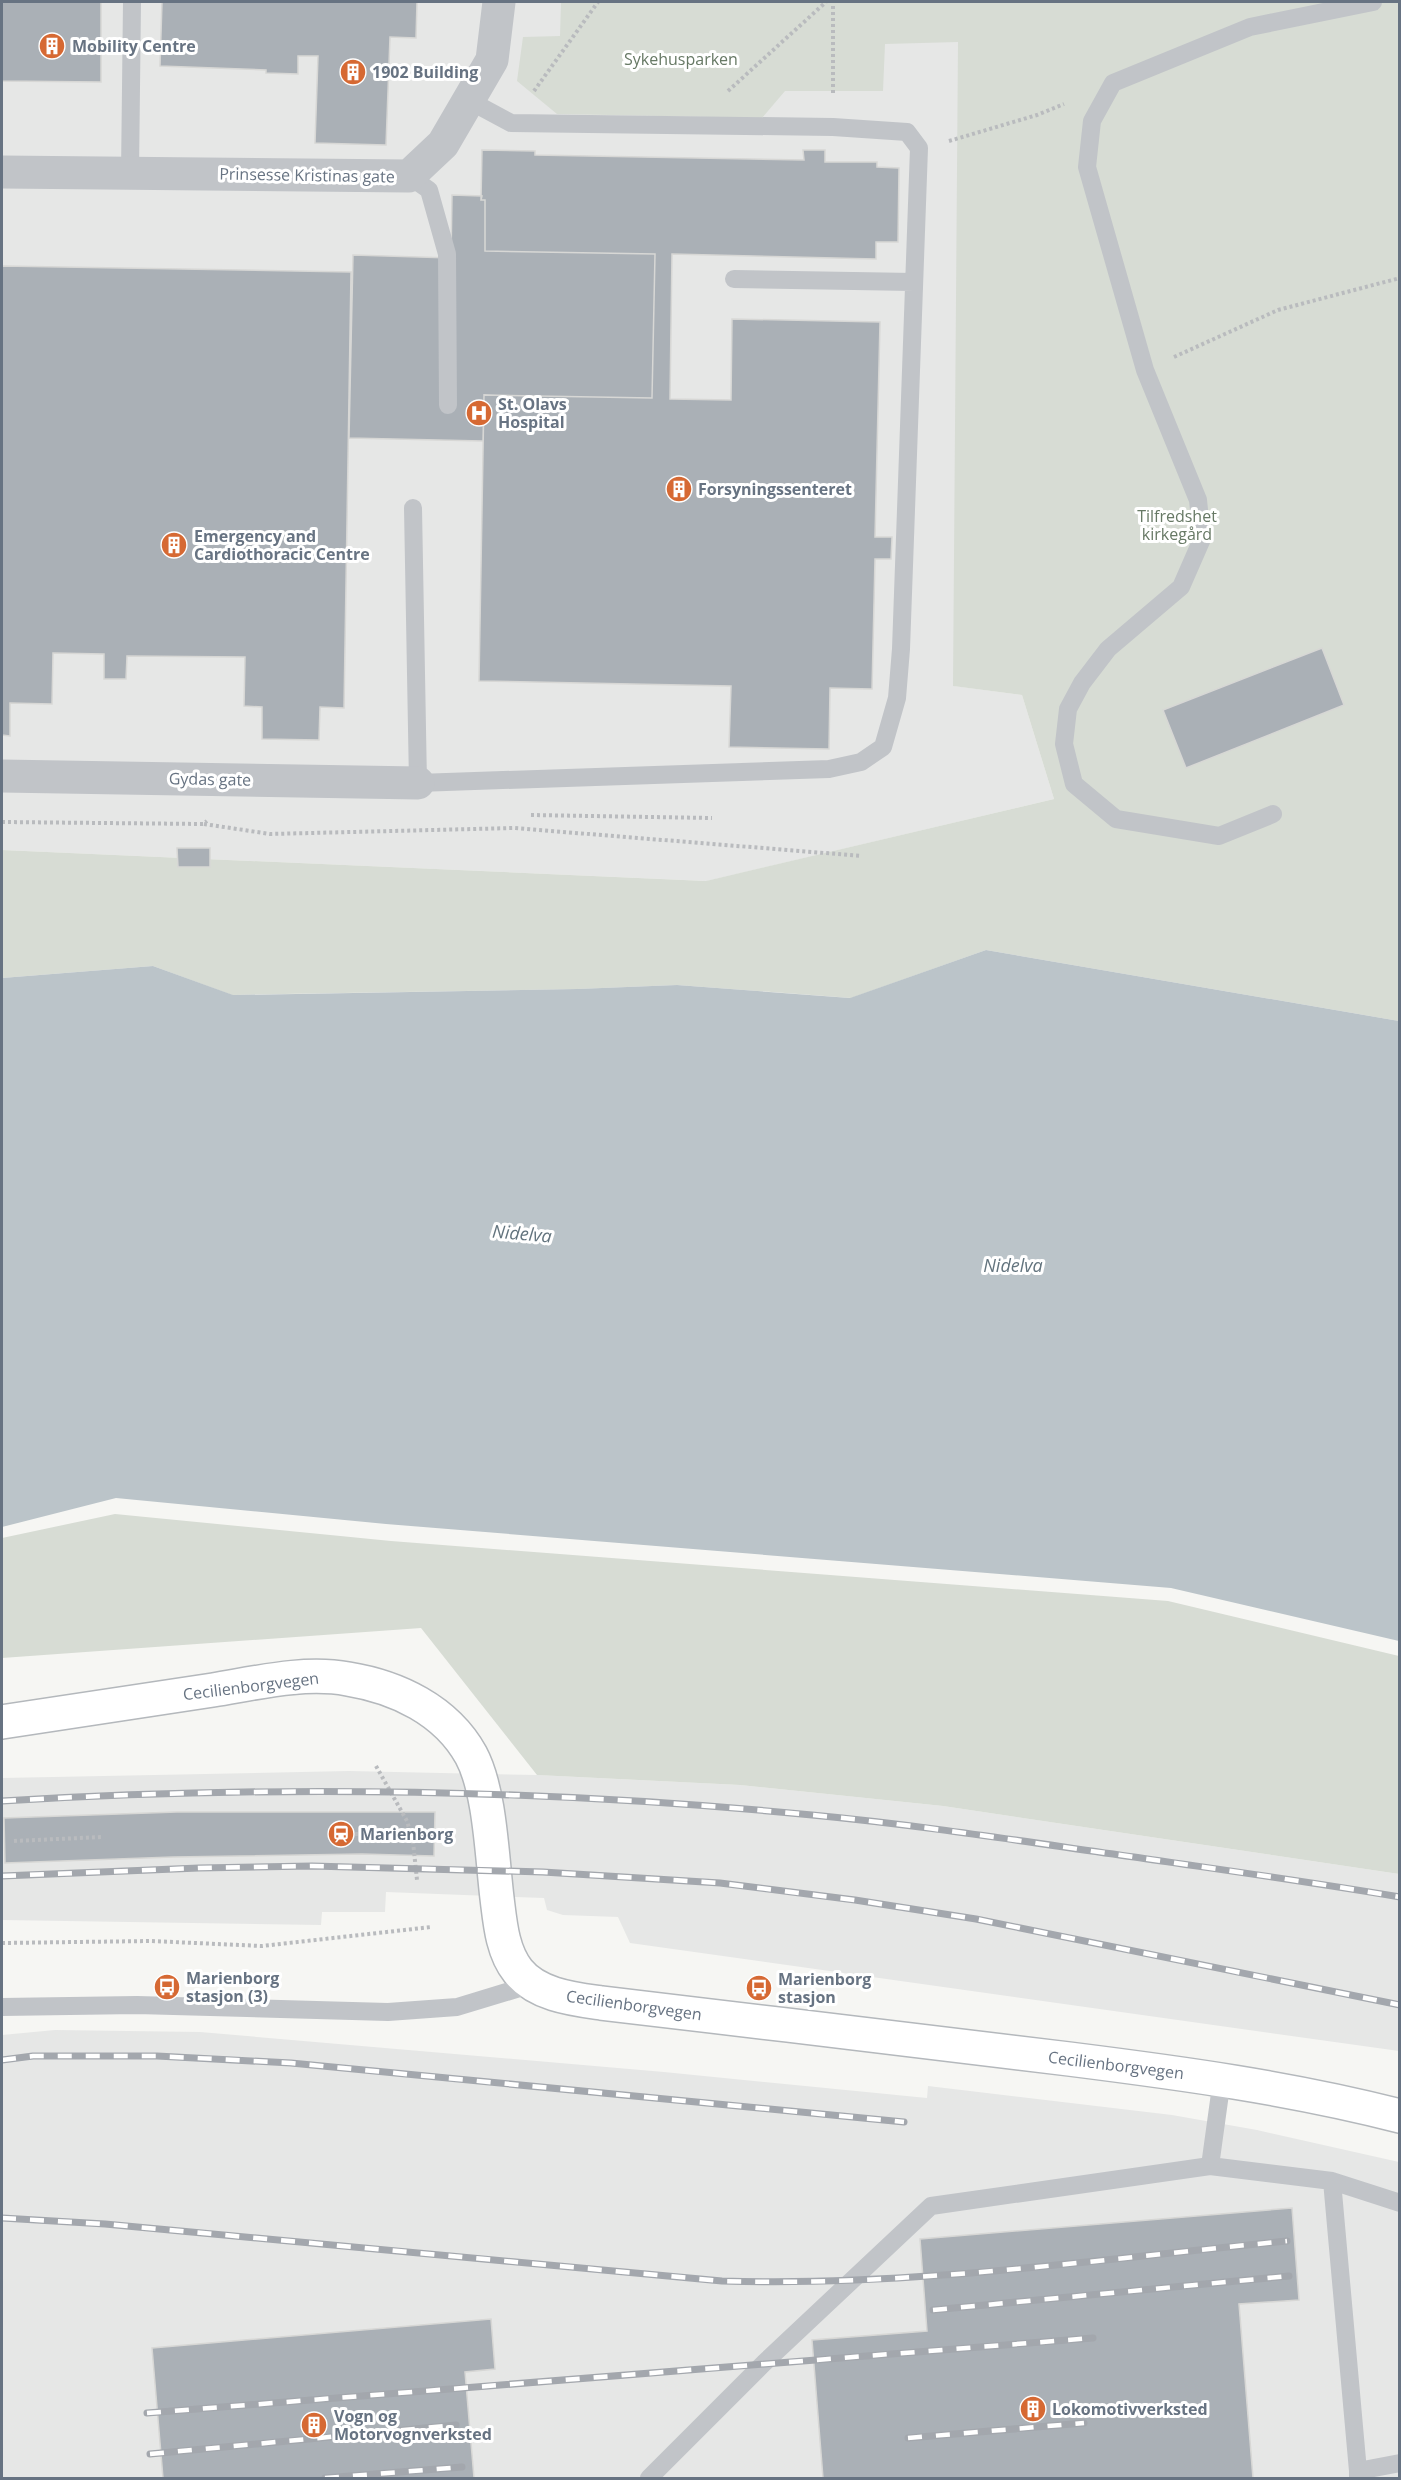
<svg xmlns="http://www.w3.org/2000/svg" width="1401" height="2480" viewBox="0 0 1401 2480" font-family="'Open Sans',sans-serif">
  <rect width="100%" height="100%" fill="#f6f6f3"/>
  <path fill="#e6e7e6" d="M2 2H960L954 686 1022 695 1054 799 707 881 2 850Z
    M349 1771 537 1775 740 1785 943 1806 1399 1874V2051L630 1943 618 1917 563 1915 547 1910 544 1898 386 1892 385 1912H322L321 1925 2 1920V1778Z
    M55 2030 200 2032 664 2072 927 2098 928 2086 1172 2115 1257 2130 1399 2162V2478H2V2035Z"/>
  <path fill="#d7dcd4" d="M561 2H1399V1021L986 950 851 998 677 985 577 989 232 995 153 966 2 978V850L706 881 1054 799 1022 695 953 686 958 42 885 44 883 91H785L762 118 557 114 517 81 523 37 560 36Z
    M115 1514 391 1541 1168 1601 1399 1656V1874L943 1806 740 1785 537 1775 421 1628 2 1658V1538Z"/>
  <path fill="#bbc4c9" d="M986 950 1399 1021V1641L1171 1588 386 1524 116 1498 2 1527V978L153 966 233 995 577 989 677 985 850 998Z"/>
  <path fill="#aab0b6" stroke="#d7d7d5" stroke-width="1.5" d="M2 2H101V82L2 81Z
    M162 2H417L416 38 390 37 386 145 315 143 318 56H298V74L266 73V70L160 66Z
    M482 150 535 151V155L804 160 803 150H825V162H877V167L899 168 898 242H876V259L672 254 670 399 731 400 732 319 880 322 875 537H892L891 559H875L872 689 830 688 829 749 729 747 731 686 479 681 484 395 652 398 655 254 485 251V200H481Z
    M452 195 482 196 481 200H485V251L655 254 652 398 484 395 483 441 349 438 353 255 451 258Z
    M2 266 351 272 344 708 320 707 319 740 262 739V707L244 706 245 657 127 656 126 679H104V654L53 653 52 704 10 703V736L2 735Z
    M1322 648 1344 705 1186 768 1163 710Z
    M177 848H210V867H178Z
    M177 1812H435L434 1856 362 1854 173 1857 5 1863 4 1818Z
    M1292 2208 1299 2300 1239 2304 1253 2478H823L812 2340 927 2331 920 2239Z
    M491 2319 495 2369 465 2372 474 2478H163L152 2348Z"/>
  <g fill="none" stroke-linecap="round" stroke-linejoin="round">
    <defs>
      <path id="secondary" d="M2 1722C72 1712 142 1701 213 1690 256 1683 304 1671 348 1679 397 1687 446 1710 471 1755 490 1790 492 1857 497 1898 500 1922 502 1951 518 1971 537 1995 573 1999 601 2003 757 2022 913 2039 1069 2059 1180 2073 1291 2088 1400 2116"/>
    </defs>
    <use href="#secondary" stroke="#b4b8bc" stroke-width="36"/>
    <path stroke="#b9bbbe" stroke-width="4" stroke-dasharray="3 3" stroke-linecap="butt" d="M534 91 598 2
      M728 91 826 2
      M833 93V2
      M949 141 1037 115 1064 104
      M1174 357 1278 310 1400 278
      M531 815 712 818
      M2 822 203 824 207 821
      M204 824 270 834 514 828 862 856
      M376 1766 407 1821 413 1842 417 1880
      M331 1833 411 1836
      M14 1841 102 1837
      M2 1943 151 1941 262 1946 431 1927"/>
    <path stroke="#c1c4c8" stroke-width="18" d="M130 173 132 2
      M409 176 429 190 447 254 448 405
      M734 279 914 282
      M413 508 418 783 829 769 861 762 883 747 897 698 901 649 919 148 907 132 833 127 511 123 470 101
      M1273 814 1219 836 1116 819 1074 784 1064 744 1068 709 1082 683 1108 649 1181 587 1202 539 1198 500 1145 370 1087 167 1092 121 1113 83 1250 27 1373 2
      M2 2007 137 2005 388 2012 457 2007 533 1984
      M1210 2166 1222 2079
      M1332 2181 1358 2471
      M649 2478 764 2363 931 2206 1210 2166 1332 2181 1400 2203
      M1358 2478V2471L1400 2463"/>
    <path stroke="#c1c4c8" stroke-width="33" d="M2 172 409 176 443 144 492 60 499 2
      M2 776 418 783"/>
    <use href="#secondary" stroke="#fff" stroke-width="33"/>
    <defs>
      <path id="rail" d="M2 1801C271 1785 543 1789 812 1815 920 1825 1027 1842 1134 1857 1223 1870 1311 1882 1400 1897
        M2 1876 199 1868 312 1866 543 1872 720 1883 855 1900 976 1919 1400 2005
        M2 2060 33 2056H157L291 2063 904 2122
        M2 2218 105 2224 722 2281C909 2287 1101 2259 1287 2241
        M933 2310 1289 2276
        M147 2413 1093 2338
        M908 2438 1084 2423
        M150 2454 456 2425
        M325 2478 462 2467"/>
    </defs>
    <use href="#rail" stroke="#a3a7ad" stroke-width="7"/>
    <use href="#rail" stroke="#fff" stroke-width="4.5" stroke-dasharray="14" stroke-linecap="butt"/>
  </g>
  <defs>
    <symbol id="building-disc" viewBox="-11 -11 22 22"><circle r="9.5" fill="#d66933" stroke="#fff"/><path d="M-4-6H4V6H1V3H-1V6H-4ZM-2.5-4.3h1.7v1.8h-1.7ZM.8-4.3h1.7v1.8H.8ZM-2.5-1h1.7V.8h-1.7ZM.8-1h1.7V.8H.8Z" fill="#fff"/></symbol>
    <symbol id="hospital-disc" viewBox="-11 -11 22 22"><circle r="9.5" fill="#d66933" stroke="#fff"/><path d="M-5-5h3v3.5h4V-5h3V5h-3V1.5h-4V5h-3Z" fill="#fff"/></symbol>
    <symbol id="station-disc" viewBox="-11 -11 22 22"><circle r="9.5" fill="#d66933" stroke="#fff"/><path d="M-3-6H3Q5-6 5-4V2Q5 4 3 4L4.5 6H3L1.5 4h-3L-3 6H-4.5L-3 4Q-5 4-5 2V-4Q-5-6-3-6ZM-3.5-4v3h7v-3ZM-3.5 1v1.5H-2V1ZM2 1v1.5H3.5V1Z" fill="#fff"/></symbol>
    <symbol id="bus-disc" viewBox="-11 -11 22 22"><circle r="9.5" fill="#d66933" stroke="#fff"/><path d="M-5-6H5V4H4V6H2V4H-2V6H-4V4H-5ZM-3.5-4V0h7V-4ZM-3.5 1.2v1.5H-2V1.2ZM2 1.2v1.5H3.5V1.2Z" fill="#fff"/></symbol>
  </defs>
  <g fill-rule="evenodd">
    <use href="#building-disc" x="37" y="31" width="30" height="30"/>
    <use href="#building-disc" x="338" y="57" width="30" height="30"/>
    <use href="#hospital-disc" x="464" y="398" width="30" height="30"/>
    <use href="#building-disc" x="664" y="474" width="30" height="30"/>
    <use href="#building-disc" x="159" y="530" width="30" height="30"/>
    <use href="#station-disc" x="326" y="1819" width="30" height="30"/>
    <use href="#bus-disc" x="152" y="1972" width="30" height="30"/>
    <use href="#bus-disc" x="744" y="1973" width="30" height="30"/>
    <use href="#building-disc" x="1018" y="2394" width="30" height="30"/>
    <use href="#building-disc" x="299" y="2410" width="30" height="30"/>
  </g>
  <g text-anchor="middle" stroke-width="6" stroke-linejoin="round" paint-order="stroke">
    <g font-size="16" font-weight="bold" fill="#677382" stroke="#fff" text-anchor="start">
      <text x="72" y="52">Mobility Centre</text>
      <text x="372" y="78">1902 Building</text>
      <text x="498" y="410">St. Olavs<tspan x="498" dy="18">Hospital</tspan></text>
      <text x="698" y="495">Forsyningssenteret</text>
      <text x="194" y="542">Emergency and<tspan x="194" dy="18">Cardiothoracic Centre</tspan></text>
      <text x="360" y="1840">Marienborg</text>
      <text x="186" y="1984">Marienborg<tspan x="186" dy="18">stasjon (3)</tspan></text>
      <text x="778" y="1985">Marienborg<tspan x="778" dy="18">stasjon</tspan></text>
      <text x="1052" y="2415">Lokomotivverksted</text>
      <text x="334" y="2422">Vogn og<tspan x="334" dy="18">Motorvognverksted</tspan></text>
    </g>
    <g font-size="16" fill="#677965" stroke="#fff">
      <text x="681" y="65">Sykehusparken</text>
      <text x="1177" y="522">Tilfredshet<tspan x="1177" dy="18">kirkegård</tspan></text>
    </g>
    <g font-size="16" fill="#677382" stroke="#fff">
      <text transform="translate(307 175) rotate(1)" y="6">Prinsesse Kristinas gate</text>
      <text transform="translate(210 779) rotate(1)" y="6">Gydas gate</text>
      <text transform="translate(251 1686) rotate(-7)" y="6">Cecilienborgvegen</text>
      <text transform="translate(634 2005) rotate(8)" y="6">Cecilienborgvegen</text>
      <text transform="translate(1116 2065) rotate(7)" y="6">Cecilienborgvegen</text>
    </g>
    <g font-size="18" font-style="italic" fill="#63747e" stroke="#fff">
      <text transform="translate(522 1234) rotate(5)" y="6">Nidelva</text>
      <text x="1013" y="1272">Nidelva</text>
    </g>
  </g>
  <rect width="1401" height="2480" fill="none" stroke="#677382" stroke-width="6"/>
</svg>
